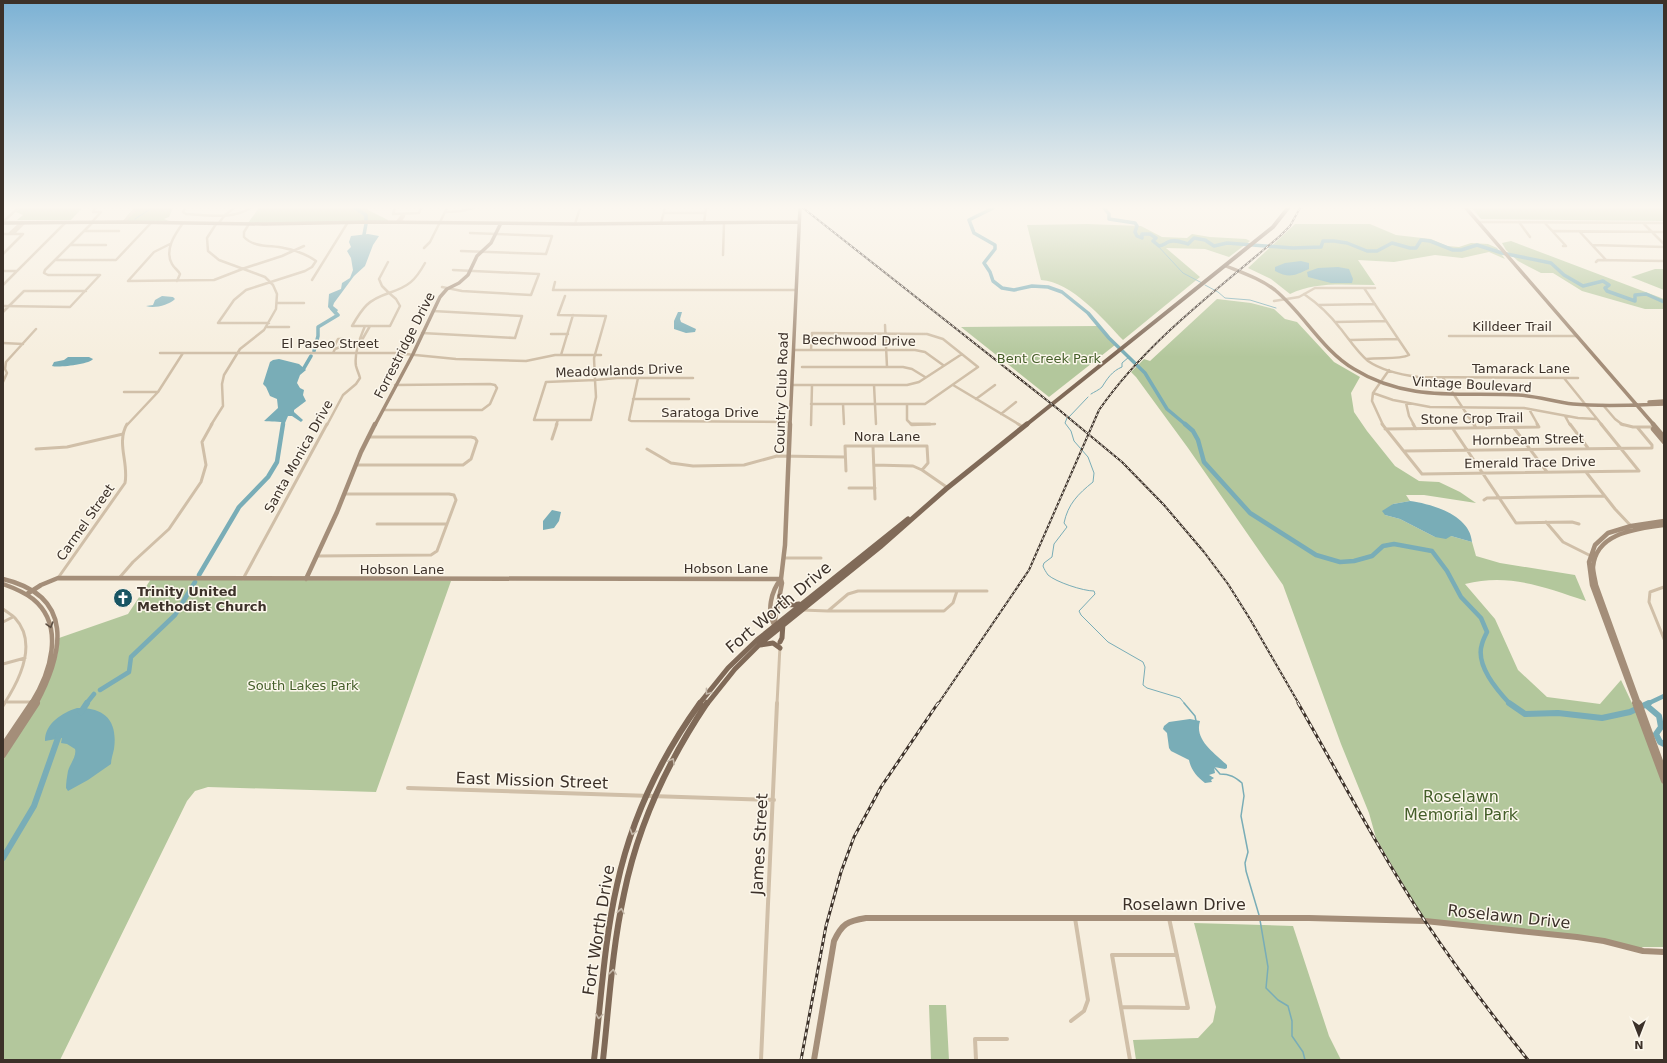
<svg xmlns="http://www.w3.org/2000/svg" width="1667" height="1063" viewBox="0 0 1667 1063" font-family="'DejaVu Sans',sans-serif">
  <rect width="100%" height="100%" fill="#f6eede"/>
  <path fill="#b3c79c" d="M20 208H82L71 220H17L23 215 16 212Z
    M134 208H173L169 217 164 219 169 221 122 222Z
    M259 208H364L388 220 387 222 248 223Z
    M1472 208H1664V221L1481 219Z
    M1087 224 1141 226 1162 237 1187 238 1192 234 1210 237 1246 239 1250 241 1229 257 1205 249 1166 248 1200 277 1123 340C1103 319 1072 282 1041 280L1027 225Z
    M1295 224H1370L1396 235 1431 239 1447 246 1459 247 1471 243 1488 244 1497 248 1505 259 1489 252 1462 258 1435 255 1394 262 1358 260 1375 285C1346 285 1316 281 1290 294L1271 279 1248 268Z
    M1511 241 1664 299V309H1645L1582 291 1553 273H1541L1518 261 1506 250 1502 243Z
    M1655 269H1664V290L1631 277Z
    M1217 299 1251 303 1274 309 1285 319 1297 322 1334 362 1360 377 1351 393 1354 412 1367 431 1395 466 1419 481 1439 482 1460 492 1476 503 1424 495H1406L1410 501 1393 504 1385 515 1400 519 1435 537 1451 536 1472 542 1476 556 1500 563 1575 575 1586 601C1544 587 1509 573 1465 584L1495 619 1518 670 1547 697 1600 704 1621 680 1639 718 1664 787V947H1642L1643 951 1609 942 1425 921 1376 838 1369 813 1341 744 1283 585 1188 448 1136 377 1131 372 1144 359 1150 361Z
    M1099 326 1115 345 1049 397 961 327Z
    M151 579 451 581 376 792 208 787 195 791 187 801 60 1060H3V755L50 677 57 656 59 638 128 614Z
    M1194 923 1293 926 1329 1036 1341 1060H1136L1133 1040 1198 1038 1213 1022 1216 1007Z
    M929 1005H946L949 1060H931Z"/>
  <path fill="#79adb7" d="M368 234 379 236 373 245 365 266 354 276 334 303 333 306 338 310 335 315 328 307 329 294 341 289 342 283 350 278 353 270 351 258 347 251 351 247 349 242 351 236Z
    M1301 261 1309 263V269C1295 275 1290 279 1275 271V267L1285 263Z
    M1338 267 1349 269 1353 279 1352 283H1331L1308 277 1307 272 1318 268Z
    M162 296 173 297 175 299C169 305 154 309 146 306L153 305 155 300Z
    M678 312H682L680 319 681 322 696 329 695 332 686 333 674 329V321Z
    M68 357H89L93 359C90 364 59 368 52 366L54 362 64 360Z
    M279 359 299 364 306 370 300 375 297 383 300 388 304 390 303 395 306 401 294 410V412L303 420 301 422 292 416H288L285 423C280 421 270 422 264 421L278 408 277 399 270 396 266 387 263 384 270 362 273 360Z
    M1410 501C1432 504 1470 515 1472 542L1451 536 1446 539 1435 537 1400 519 1385 515 1382 511 1393 504Z
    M552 510 561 512 559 521 554 528 543 530V521Z
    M77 708C105 707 118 721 114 749 113 754 111 759 111 764L88 780 68 791 66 788C66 782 67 777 68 771 70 764 77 756 75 749L67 744 61 743 62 738 45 741C45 723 62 713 77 708Z
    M1190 719 1200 721C1194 740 1215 753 1227 765V768L1225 769 1214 767 1215 773 1209 775 1214 778 1211 780 1212 782 1205 783C1197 777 1191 770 1189 760L1171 751 1169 748 1167 733 1163 729 1164 726 1169 722Z"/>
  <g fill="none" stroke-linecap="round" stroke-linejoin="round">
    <path stroke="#79adb7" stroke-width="1" d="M135 219 152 208
      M1157 245 1183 273 1202 283
      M1205 285 1218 292 1225 298 1250 300 1276 308
      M1091 394C1094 392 1099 390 1102 387 1107 379 1112 371 1122 367V363L1129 357
      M1069 417 1088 397
      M1067 418 1065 423 1071 431 1074 441 1088 457 1094 473 1093 482C1078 494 1068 504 1064 523L1067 527 1054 544 1052 557 1044 563 1043 566C1044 569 1046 572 1048 575 1056 582 1083 591 1094 591L1095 594 1079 611 1081 615 1108 642 1143 662 1145 667 1143 685 1147 688 1180 698 1185 704"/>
    <path stroke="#79adb7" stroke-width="1.5" d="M1184 703 1195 716 1196 721
      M1214 767 1220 774C1230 774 1235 777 1242 783L1244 796 1241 816 1248 852 1245 863 1246 871 1259 915
      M1260 920 1268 967 1266 988 1278 1000 1288 1006 1292 1021V1036L1303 1052 1305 1060"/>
    <path stroke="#79adb7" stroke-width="3.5" d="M355 208 366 215V220
      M993 208 969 220 974 233 995 245V249L984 263 990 272 993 281 1002 288 1014 290 1032 286 1048 287 1062 292 1088 313 1109 338 1145 373 1167 409 1186 425
      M1104 208 1109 214V219L1135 223 1137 226 1135 232 1137 236 1142 238V234H1150L1156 238 1153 241 1159 246C1164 245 1164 244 1168 242 1174 239 1182 242 1188 244L1194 238 1205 240 1214 246 1227 243 1293 248 1321 247 1323 241H1334L1347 243 1367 251H1377L1392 243 1410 248H1416L1421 240 1430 241 1453 250H1461L1477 245 1502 253 1551 263 1564 275 1583 286 1603 281 1609 285 1605 288 1607 291 1635 301V295L1646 294 1664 302
      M363 240 366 224
      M314 351 318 336V327L338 315 332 309
      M300 370 304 368 311 356
      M283 425 284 416"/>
    <path stroke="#79adb7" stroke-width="4.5" d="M1185 424 1193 431 1198 440 1204 462 1250 513 1316 555 1340 562 1354 561 1372 556 1383 546 1394 544 1432 551 1447 571 1461 597 1481 618 1487 632C1485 636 1483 640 1482 644 1475 665 1497 690 1510 704
      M199 575 239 507 268 477 277 462 283 424
      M100 690 129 672 131 657 175 615 195 582
      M86 704 94 694
      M1647 704 1664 696"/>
    <path stroke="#79adb7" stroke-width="6" d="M1509 703 1525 714 1558 713 1602 718 1630 712 1649 703
      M1646 705 1659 716 1661 727 1656 734 1660 742 1664 744
      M81 712 87 703
      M3 858 34 806 59 735"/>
    <path stroke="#d0bfa8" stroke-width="2.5" d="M185 208 183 212 186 214C206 215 233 220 250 208
      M395 208 393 214 419 213 421 208
      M446 212 461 211 473 208
      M664 213H705
      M3 222 18 208
      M92 222 101 212H93L95 208
      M93 222 45 270 44 273 48 275H100
      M124 222 137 208
      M397 222 403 214 404 216 400 222
      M1478 222 1664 223
      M1519 222 1530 237
      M1544 222 1566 246H1563
      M661 223 665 208
      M704 223 706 208
      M1643 223 1664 244
      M218 224 225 215 234 208
      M249 224 244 232V237C254 248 271 245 284 248 295 250 306 254 316 261L312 267 305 271 246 290 234 300 218 323H269
      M575 224 580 208
      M85 231H119
      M1553 231 1664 232
      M1579 231 1606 260
      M10 233 22 222
      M3 234H23
      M13 234 24 223
      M170 244 154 252 128 281 214 280 245 268 282 256 304 246
      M70 245H106
      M1592 245 1664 247
      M424 248 430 242 447 208
      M461 251 546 254 552 236 470 233
      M3 254 23 234
      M723 255 724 223
      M55 260H116L151 223
      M388 262 379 279 382 286 389 293
      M1596 262 1598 260 1664 261
      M3 271H17
      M312 280 348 222
      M177 281 180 274C178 270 174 268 172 264 164 250 175 234 183 223
      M555 282 553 290H796
      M3 285 66 222
      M442 287 462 291 531 295 539 274 453 270
      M1364 288 1409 355C1399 360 1379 357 1367 359
      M389 293 396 299 400 306 390 326H352C363 307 368 300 389 293Z
      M389 293C409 286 415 281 425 263
      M1304 294C1317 303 1330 315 1340 328 1349 339 1357 352 1368 361 1381 370 1403 375 1418 377L1578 378
      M565 296 558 315 606 316 594 358 595 380
      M1274 301 1299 297 1315 288H1375
      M277 303H304
      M1318 305 1375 304
      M3 306 70 307 100 275
      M3 312 24 291H86
      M1335 322 1386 321
      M885 325 887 367
      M266 327H289
      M422 333 515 338 522 316 433 311
      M551 334H568
      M1449 336H1576
      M338 339H343L340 347 335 349 334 347Z
      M1350 340 1398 339
      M3 343 23 344
      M359 345 370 326
      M794 350H915L925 352 943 365
      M811 350 812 333 927 334 943 339 978 367 925 404H811
      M160 353H395L456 359 526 361 555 355H601
      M333 353 335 349
      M561 355 573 315
      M802 367H903L912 369 925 377
      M638 378 629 420 631 421 790 422
      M1443 378 1474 425
      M1564 378 1602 425
      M595 380 596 397 591 420H534L546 382Z
      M595 380 617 378H693
      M3 382 7 373 5 369 6 362 36 329
      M792 385H907L919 382 962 354
      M874 385 876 424
      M953 385 1020 425
      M124 392H158
      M1373 393 1393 400 1430 407 1524 408 1578 418 1596 419
      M633 399H689
      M976 399 995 385
      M1406 403 1409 416 1414 425
      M843 404 844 424
      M907 404V420L912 425 935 424
      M1603 405 1615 419 1623 425
      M1529 409 1538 425
      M384 410H482L490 404 497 388 495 385 490 384 395 385
      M1001 414 1016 402
      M1565 416 1570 425
      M127 425 158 392 183 353
      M211 425 223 406 222 384 224 375 240 349 264 330 276 309 277 294 273 285 265 277 219 260 208 251 207 238 216 224
      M327 425 343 395 356 384 360 378C359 374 357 370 356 366 354 353 360 338 365 326
      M556 425 558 420
      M811 425 812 385
      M1383 425 1372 401 1373 393 1389 370"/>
    <path stroke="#d0bfa8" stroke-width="3" d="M911 424H930
      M1018 424 1023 427
      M1382 424 1422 474 1639 471
      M1413 424 1416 429
      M1474 424 1476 428
      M1570 424 1588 448
      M1601 424 1639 471
      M1621 424 1633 427H1651
      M1514 428 1547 472
      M1385 429 1539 427 1537 424
      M1453 429 1516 523 1572 522 1579 524
      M552 439 557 424
      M873 446 875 499
      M36 449 67 447 123 434
      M647 449 671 463 693 466 744 465 777 456 845 457
      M1404 451 1652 448V445L1637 427
      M356 465H463L471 459 477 441 475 438 471 437H368
      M874 465 913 466 922 470 948 488
      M846 471 845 446H927L928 463 922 470
      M1586 472 1615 509 1632 527
      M849 488H875
      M1484 500 1487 498 1604 496
      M1546 522 1563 542 1589 555
      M377 524H447
      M317 556 431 555 437 551 456 500 454 495 449 494H345
      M784 558H821
      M120 577 133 562 169 529 201 482 206 465 202 442 212 424
      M58 578 125 483C129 463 116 443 127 424
      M243 579 327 424
      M1664 587 1650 592 1649 602 1664 639
      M858 591H957L953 603 944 611H828L848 594Z
      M957 591H987
      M3 609C7 612 12 615 15 618 38 643 19 681 4 704
      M802 610 828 611
      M3 622 13 617
      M3 664 25 658
      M5 702H33
      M777 704 780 646"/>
    <path stroke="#d0bfa8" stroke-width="4" d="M3 705 4 703
      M408 788 774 800
      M1121 1007 1188 1008 1169 918
      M1071 1021 1084 1011 1088 1000 1075 918
      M761 1060 777 703
      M976 1060 975 1039H1007
      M1130 1060 1112 955H1177"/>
    <path stroke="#a48e79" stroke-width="3.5" d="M1466 208 1654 425
      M3 223 124 222 264 224 372 222 575 224 799 222
      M1226 266C1243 273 1261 279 1275 290 1304 314 1322 350 1354 369 1407 402 1461 392 1519 395 1537 396 1555 402 1573 404 1603 407 1634 405 1664 404
      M1649 402 1664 401
      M375 425 413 354 440 297 447 289 459 283 468 275 477 256 491 243 501 223
      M790 425 800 208"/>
    <path stroke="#a48e79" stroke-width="4.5" d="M1653 424 1664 437
      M1653 429 1664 442
      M3 579C75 596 64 652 36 704
      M306 579 337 512 361 452 375 424
      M3 584C14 588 24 592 33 599 66 626 50 674 31 704
      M27 594 41 585 58 578 781 579
      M774 625 782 583 781 579 785 545 790 424
      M775 626C766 612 771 591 781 579
      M1636 704 1592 585 1589 562 1595 545 1608 533 1631 526 1664 521
      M1639 704 1596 585C1595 579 1593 572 1593 567 1596 532 1637 529 1664 525"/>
    <path stroke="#a48e79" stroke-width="6" d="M1635 703 1664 781
      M1639 703 1664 772
      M3 746 32 703
      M3 755 37 703
      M814 1060 834 941C842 924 847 921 866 918H1309L1425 921 1577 937 1604 941 1643 951 1664 952"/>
    <path stroke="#806a58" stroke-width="4" d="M1026 425 1273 227 1288 208"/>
    <path stroke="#806a58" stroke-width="5" d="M780 596C784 605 790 606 799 604
      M780 642 782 638 783 623
      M760 645 773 643 780 648
      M699 704 728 668 757 640 908 519
      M707 704 735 669 760 644 880 547 946 489 1027 424"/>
    <path stroke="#806a58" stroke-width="6" d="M594 1060C601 1002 604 942 617 885 631 820 661 757 700 703
      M603 1060C609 1005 612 949 624 894 638 825 668 761 707 703"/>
    <defs>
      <path id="rail-far1" d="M803 208 1058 409 1122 462 1164 505 1204 552 1228 584 1250 619 1299 704
        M938 704 1029 570 1099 410C1147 341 1217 290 1280 236L1290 226 1300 208"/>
      <path id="rail" d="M1298 703C1340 776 1379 851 1425 921 1457 969 1492 1015 1528 1060
        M801 1060 826 926 841 872 854 837 881 787 938 703"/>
    </defs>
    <use href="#rail-far1" stroke="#3c3129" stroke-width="2"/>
    <use href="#rail" stroke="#3c3129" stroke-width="3"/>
    <use href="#rail-far1" stroke="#fcf7ec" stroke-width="1" stroke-dasharray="2.5" stroke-linecap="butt"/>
    <use href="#rail" stroke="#fcf7ec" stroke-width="1.5" stroke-dasharray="4" stroke-linecap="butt"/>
  </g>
  <defs><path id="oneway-chevron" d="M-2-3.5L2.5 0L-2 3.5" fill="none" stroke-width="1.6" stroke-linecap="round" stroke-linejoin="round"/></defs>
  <use stroke="#5b4d41" href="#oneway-chevron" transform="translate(50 625) rotate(74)"/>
  <g stroke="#c4b8a9">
    <use href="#oneway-chevron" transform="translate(708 692) rotate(128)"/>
    <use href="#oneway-chevron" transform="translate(672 761) rotate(-62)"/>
    <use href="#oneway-chevron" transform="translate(633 832) rotate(108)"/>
    <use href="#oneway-chevron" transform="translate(621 911) rotate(-80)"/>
    <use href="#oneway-chevron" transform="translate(613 972) rotate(-84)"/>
    <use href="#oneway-chevron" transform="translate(599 1016) rotate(97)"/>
  </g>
  <linearGradient id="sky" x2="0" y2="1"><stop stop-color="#7bb1d4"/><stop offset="0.58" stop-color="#fbf7f0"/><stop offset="1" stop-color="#fbf7f0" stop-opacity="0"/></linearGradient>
  <rect width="1667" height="357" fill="url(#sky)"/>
  <defs>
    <symbol id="church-disc" viewBox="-11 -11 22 22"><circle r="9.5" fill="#195563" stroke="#fcf7ec"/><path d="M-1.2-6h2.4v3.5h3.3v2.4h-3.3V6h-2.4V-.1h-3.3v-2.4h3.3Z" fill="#fff"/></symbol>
  </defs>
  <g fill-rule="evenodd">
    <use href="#church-disc" x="112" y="587" width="22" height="22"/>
  </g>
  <g text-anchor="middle" stroke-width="3" stroke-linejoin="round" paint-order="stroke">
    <g font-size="13" fill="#3c3129" stroke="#fcf7ec">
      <text x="1512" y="331">Killdeer Trail</text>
      <text transform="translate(859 340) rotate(1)" y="5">Beechwood Drive</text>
      <text x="330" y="348">El Paseo Street</text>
      <text transform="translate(404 345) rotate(-63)" y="5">Forrestridge Drive</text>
      <text x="1521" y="373">Tamarack Lane</text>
      <text transform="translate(619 370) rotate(-2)" y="5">Meadowlands Drive</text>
      <text transform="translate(1472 384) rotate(3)" y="5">Vintage Boulevard</text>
      <text transform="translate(781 393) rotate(-88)" y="5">Country Club Road</text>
      <text x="710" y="417">Saratoga Drive</text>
      <text transform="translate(1472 418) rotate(-1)" y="5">Stone Crop Trail</text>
      <text x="887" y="441">Nora Lane</text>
      <text transform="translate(1528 439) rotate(-1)" y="5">Hornbeam Street</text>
      <text transform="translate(298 456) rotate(-61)" y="5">Santa Monica Drive</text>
      <text transform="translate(1530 462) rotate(-1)" y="5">Emerald Trace Drive</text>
      <text transform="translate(85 522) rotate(-55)" y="5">Carmel Street</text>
      <text x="726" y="573">Hobson Lane</text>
      <text x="402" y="574">Hobson Lane</text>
    </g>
    <g font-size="13" fill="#445e29" stroke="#fcf7ec">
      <text x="1049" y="363">Bent Creek Park</text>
      <text x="303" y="690">South Lakes Park</text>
    </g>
    <g font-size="13" font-weight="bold" fill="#3c3129" stroke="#fcf7ec" text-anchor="start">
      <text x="137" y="596">Trinity United<tspan x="137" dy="15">Methodist Church</tspan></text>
    </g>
    <g font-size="16" fill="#3c3129" stroke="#fcf7ec">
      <text transform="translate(778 607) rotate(-40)" y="6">Fort Worth Drive</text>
      <text transform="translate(532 780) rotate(2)" y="6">East Mission Street</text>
      <text transform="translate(759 844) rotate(-87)" y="6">James Street</text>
      <text x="1184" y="910">Roselawn Drive</text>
      <text transform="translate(1509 916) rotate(6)" y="6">Roselawn Drive</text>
      <text transform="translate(598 930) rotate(-81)" y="6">Fort Worth Drive</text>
    </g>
    <g font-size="16" fill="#445e29" stroke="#fcf7ec">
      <text x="1461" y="802">Roselawn<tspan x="1461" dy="18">Memorial Park</tspan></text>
    </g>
  </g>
  <rect width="1667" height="1063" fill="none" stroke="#3c3129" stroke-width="8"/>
  <g transform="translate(1639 1035) rotate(180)" stroke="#fcf7ec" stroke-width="3" paint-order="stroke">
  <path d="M0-3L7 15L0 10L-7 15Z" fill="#3c3129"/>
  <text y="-6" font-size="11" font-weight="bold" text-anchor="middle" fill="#3c3129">N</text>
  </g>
</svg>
